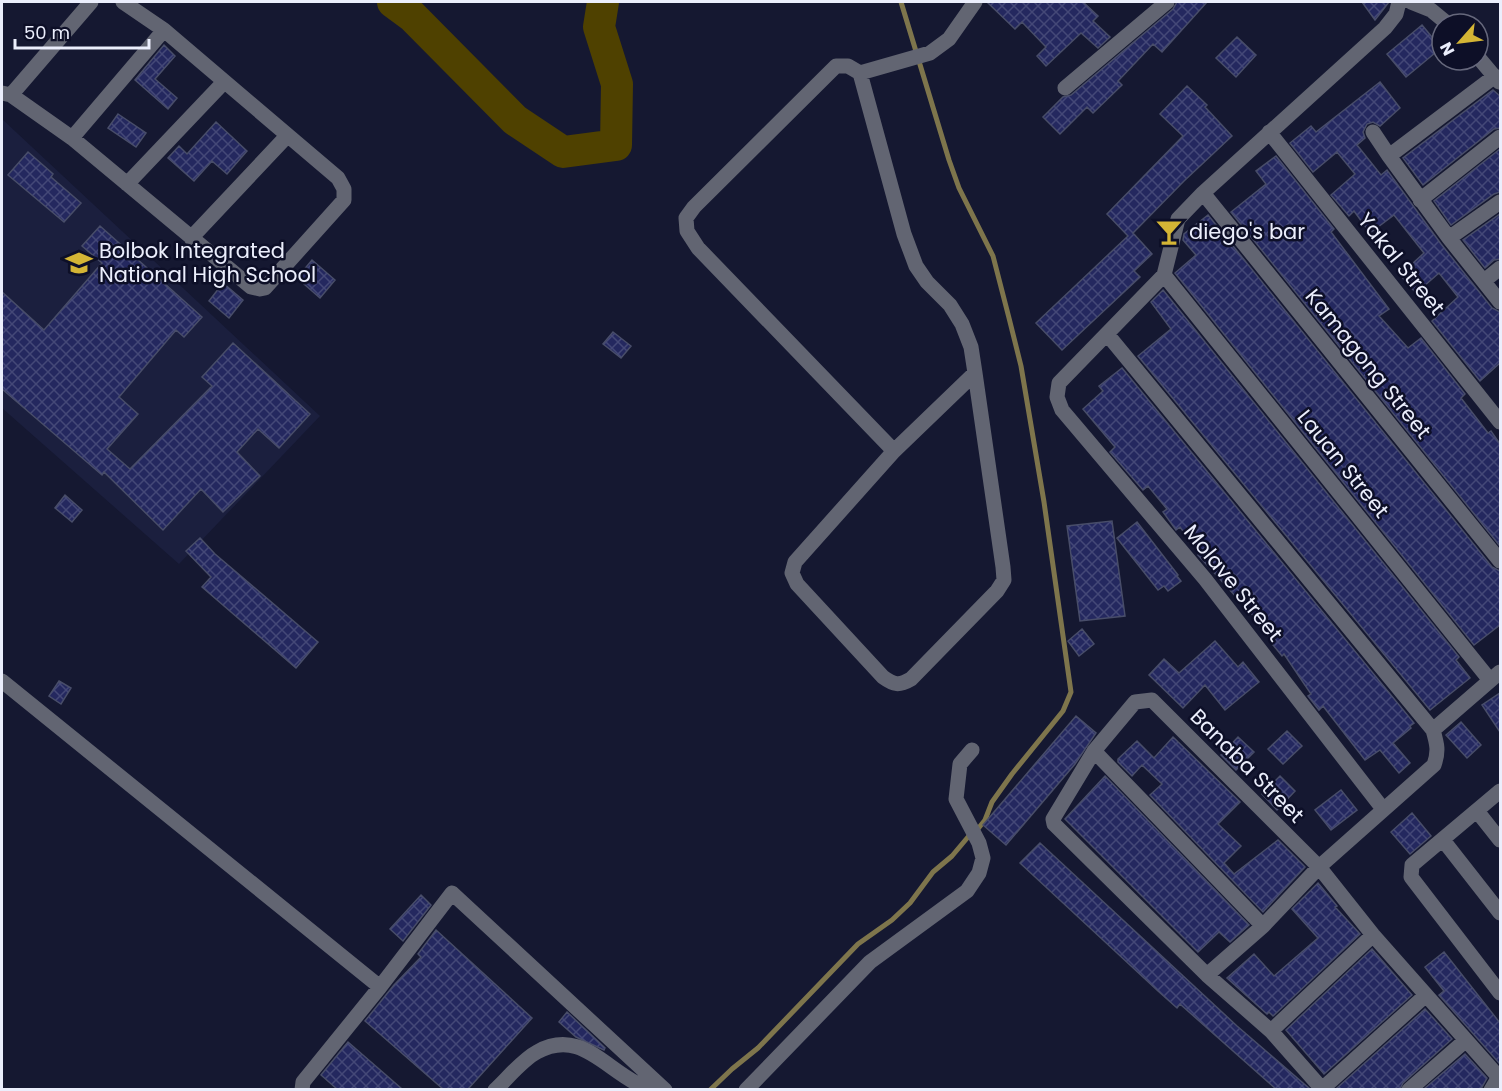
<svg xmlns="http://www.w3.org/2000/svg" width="1502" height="1091" viewBox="0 0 1502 1091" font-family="Poppins,sans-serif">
  <defs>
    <pattern id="building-cross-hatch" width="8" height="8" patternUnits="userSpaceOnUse" patternTransform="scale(1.5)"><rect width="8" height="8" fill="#24285f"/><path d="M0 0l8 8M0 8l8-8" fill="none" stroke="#444877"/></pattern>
  </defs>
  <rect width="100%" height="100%" fill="#151831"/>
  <path fill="#1b1f3e" d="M2 119 320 416 179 564 2 408Z"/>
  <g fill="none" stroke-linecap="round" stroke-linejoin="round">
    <path stroke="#7e754c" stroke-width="5" d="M901 2 949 160 959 188 993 256 1009 318 1021 366 1044 502 1071 692 1063 711 1012 774 992 802 985 820 977 830
      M710 1090 732 1069 758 1048 858 944 892 920 910 903 933 872 952 856 968 837"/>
    <path stroke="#4f4100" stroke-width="32" d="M393 2 412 16 515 120 563 152 616 145 617 84 599 27 603 2"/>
  </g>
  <path fill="url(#building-cross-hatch)" stroke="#484d69" stroke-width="1.5" d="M987 2H1083L1098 16 1093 21 1110 37 1098 48 1081 33 1046 66 1037 56 1046 47 1022 22 1015 29Z
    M1177 2H1207L1162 52 1153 44 1118 81 1122 85 1093 113 1087 107 1060 134 1043 117 1063 97 1071 95 1173 9Z
    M1362 2H1389L1375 20Z
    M1422 25 1441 48 1406 77 1387 54Z
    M1237 37 1256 55 1236 77 1216 58Z
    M164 45 175 56 155 79 177 98 168 109 135 80Z
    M1380 82 1400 108 1380 126 1373 122 1367 124 1363 132 1365 138 1357 145 1381 175 1387 170 1441 244 1492 308 1500 312V363L1480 381 1432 321 1458 297 1439 273 1416 293 1400 275 1424 253 1394 215 1370 233 1354 211 1349 216 1331 195 1355 174 1337 152 1313 172 1290 143 1311 126 1316 132Z
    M1187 86 1207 105 1205 107 1232 136 1184 181 1133 233 1152 254 1134 271 1140 277 1062 350 1036 323 1128 236 1107 214 1183 136 1160 114Z
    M1493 90 1500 96V128L1494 129 1423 185 1403 158Z
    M118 114 146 133 136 147 108 128Z
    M216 122 247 151 227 174 212 161 194 181 168 158 179 146 187 154Z
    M1500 149V192L1494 194 1451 225 1434 201Z
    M28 152 53 174 51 177 81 203 64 222 8 175Z
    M1276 156 1334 229 1331 232 1389 309 1379 316 1408 348 1421 338 1465 394 1461 398 1488 433 1491 431 1500 444V546L1231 212 1266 184 1256 171Z
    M1500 214V259L1494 260 1485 268 1463 240Z
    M1208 215 1492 567 1500 571V625L1474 645 1175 273 1196 255 1183 240 1184 234Z
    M100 226 202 317 184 337 176 330 119 397 138 414 107 449 130 469 212 386 202 377 233 343 310 414 279 448 258 429 237 452 260 476 223 512 201 489 163 530 104 472 102 475 2 389V292L44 330 102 263 82 246Z
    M312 260 335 280 320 298 297 278Z
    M223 283 243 300 229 318 209 301Z
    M1163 290 1459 657 1456 660 1470 678 1430 710 1138 356 1171 329 1151 302Z
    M613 332 631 346 621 358 603 344Z
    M1122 368 1414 723 1410 726 1411 728 1393 743 1410 763 1399 773 1380 750 1365 760 1323 706 1319 710 1308 696 1311 694 1284 654 1282 656 1269 640 1271 639 1257 623 1259 622 1198 555 1200 553 1180 527 1176 530 1163 512 1167 509 1148 486 1143 490 1110 452 1115 447 1083 409 1103 391 1099 386Z
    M65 495 82 510 72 522 55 508Z
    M1112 521 1125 616 1080 621 1067 526Z
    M1137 522 1178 575 1177 576 1181 581 1168 591 1164 586 1158 590 1117 538Z
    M200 538 215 554 318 642 296 668 202 587 211 577 186 551Z
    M1082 629 1094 644 1079 656 1068 641Z
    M1215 641 1238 667 1243 662 1259 682 1225 710 1205 685 1183 708 1149 675 1164 659 1179 673Z
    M59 681 71 688 61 704 49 696Z
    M1500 693V732L1482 705Z
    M1076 716 1096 733 1075 764 1006 845 983 825Z
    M1461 722 1481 745 1467 758 1446 735Z
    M1287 731 1302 746 1283 764 1268 749Z
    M1173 737 1240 802 1218 824 1241 846 1224 863 1234 874 1278 840 1305 867 1263 912 1150 795 1162 784 1142 765 1132 776 1118 762V759L1137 741 1154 758Z
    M1238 737 1254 752 1236 770 1221 755Z
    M1105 776 1249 925 1230 942 1219 932 1198 952 1065 819Z
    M1280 776 1295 791 1277 810 1262 794Z
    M1341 790 1357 810 1331 830 1315 810Z
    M1412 813 1431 836 1410 854 1391 832Z
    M1040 843 1237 1026 1310 1089H1276L1180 1004 1177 1008 1158 991 1020 863Z
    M1318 883 1337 906 1335 907 1360 934 1273 1016 1269 1012 1267 1014 1227 978 1254 954 1274 976 1318 938 1292 909Z
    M421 895 431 905 403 941 390 929Z
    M436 930 532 1018 468 1089H443L365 1021 394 985 421 957 418 954Z
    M1372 949 1412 995 1324 1074 1286 1030Z
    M1444 952 1500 1023V1064L1439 995 1444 991 1425 967Z
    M1425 1009 1452 1039 1403 1083 1400 1089H1338L1337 1088Z
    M567 1012 605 1048 604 1050 576 1037 559 1022Z
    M348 1042 402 1089H337L321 1075Z
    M1465 1054 1487 1078 1481 1089H1424Z"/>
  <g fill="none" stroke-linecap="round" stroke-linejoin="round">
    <path stroke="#626572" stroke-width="15" d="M1411 2 1431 10 1448 24
      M1478 57 1499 82
      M860 73 930 53 949 39 975 2
      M1495 76 1389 156 1449 238 1500 302
      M1065 88 1167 2
      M2 93 11 95 72 138 251 287 260 289 265 288 344 200V189L338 178 164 30 123 2
      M11 95 91 2
      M1269 132 1500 422
      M1373 132 1389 156
      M72 138 164 30
      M127 184 224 82
      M1203 193 1500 561
      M1420 200 1500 137
      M191 238 287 136
      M1449 238 1500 202
      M1164 275 1489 679
      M1484 281 1500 268
      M1107 334 1433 730C1437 744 1439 751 1434 765L1319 867 1263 926 1207 975
      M894 451 698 248 687 231 686 218 694 207 836 66H848L860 73 904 234 916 266 927 282 950 305 962 324 971 347 975 373 1003 567 1004 580 997 591 911 679C899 686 894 685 883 677L797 584 792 573 795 562 894 451 975 373
      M2 681 380 987
      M1433 730 1500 672
      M1094 751 1263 926
      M1500 791 1412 865 1411 877 1500 993
      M1383 809 1205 579 1062 410 1057 397 1059 383 1164 275 1178 219 1203 193 1385 28 1396 14 1399 2
      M1477 811 1500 840
      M1443 840 1500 913
      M1271 1031 1373 935
      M1322 1089 1426 995
      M302 1090 303 1082 380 987 452 893 665 1090
      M495 1090C508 1078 522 1060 537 1052 578 1029 602 1065 636 1083 641 1086 647 1087 653 1090
      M746 1090 870 962 967 891 979 873 983 858 979 843 956 799 960 764 972 750
      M1323 1090 1271 1031 1207 975 1054 824 1053 819 1094 751 1135 702 1152 700 1319 867 1373 935 1496 1074 1497 1080 1491 1090
      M1409 1090 1466 1040"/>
  </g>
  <defs>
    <symbol id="bar-bare" viewBox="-9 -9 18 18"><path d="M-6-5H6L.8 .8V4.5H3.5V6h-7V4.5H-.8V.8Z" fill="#d4b535" stroke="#0d0f27" stroke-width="2.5" paint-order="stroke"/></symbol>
    <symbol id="school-bare" viewBox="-9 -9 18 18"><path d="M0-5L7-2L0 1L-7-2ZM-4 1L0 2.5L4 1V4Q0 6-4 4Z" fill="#d4b535" stroke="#0d0f27" stroke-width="2.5" paint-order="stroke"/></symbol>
  </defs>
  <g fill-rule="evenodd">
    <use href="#bar-bare" x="1150" y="213" width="38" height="38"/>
    <use href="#school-bare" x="60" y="244" width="38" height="38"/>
  </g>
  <g text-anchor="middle" stroke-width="5" stroke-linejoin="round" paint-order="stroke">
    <g font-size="21" fill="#ebeefc" stroke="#0d0f27" text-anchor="start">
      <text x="1189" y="239">diego's bar</text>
      <text x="99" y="258">Bolbok Integrated<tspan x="99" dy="24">National High School</tspan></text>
    </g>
    <g font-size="21" fill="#ebeefc" stroke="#0d0f27">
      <text transform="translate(1401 264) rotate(51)" y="7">Yakal Street</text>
      <text transform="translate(1368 364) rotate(51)" y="7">Kamagong Street</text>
      <text transform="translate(1343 464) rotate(51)" y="7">Lauan Street</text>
      <text transform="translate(1233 583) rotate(51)" y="7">Molave Street</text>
      <text transform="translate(1247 766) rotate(45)" y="7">Banaba Street</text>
    </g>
  </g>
  <rect width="1502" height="1091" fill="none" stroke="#ebeefc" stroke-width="6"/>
  <g transform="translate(1460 42) rotate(242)"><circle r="28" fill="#0d0f27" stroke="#66687c" stroke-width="1.5"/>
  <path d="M0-4.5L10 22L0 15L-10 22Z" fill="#d4b535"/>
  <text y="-9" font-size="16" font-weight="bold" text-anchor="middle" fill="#ebeefc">N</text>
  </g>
  <path d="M15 39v9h134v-9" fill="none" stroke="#ebeefc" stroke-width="3"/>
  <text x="24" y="39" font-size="18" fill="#ebeefc" stroke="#0d0f27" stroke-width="4.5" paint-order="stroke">50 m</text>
</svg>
